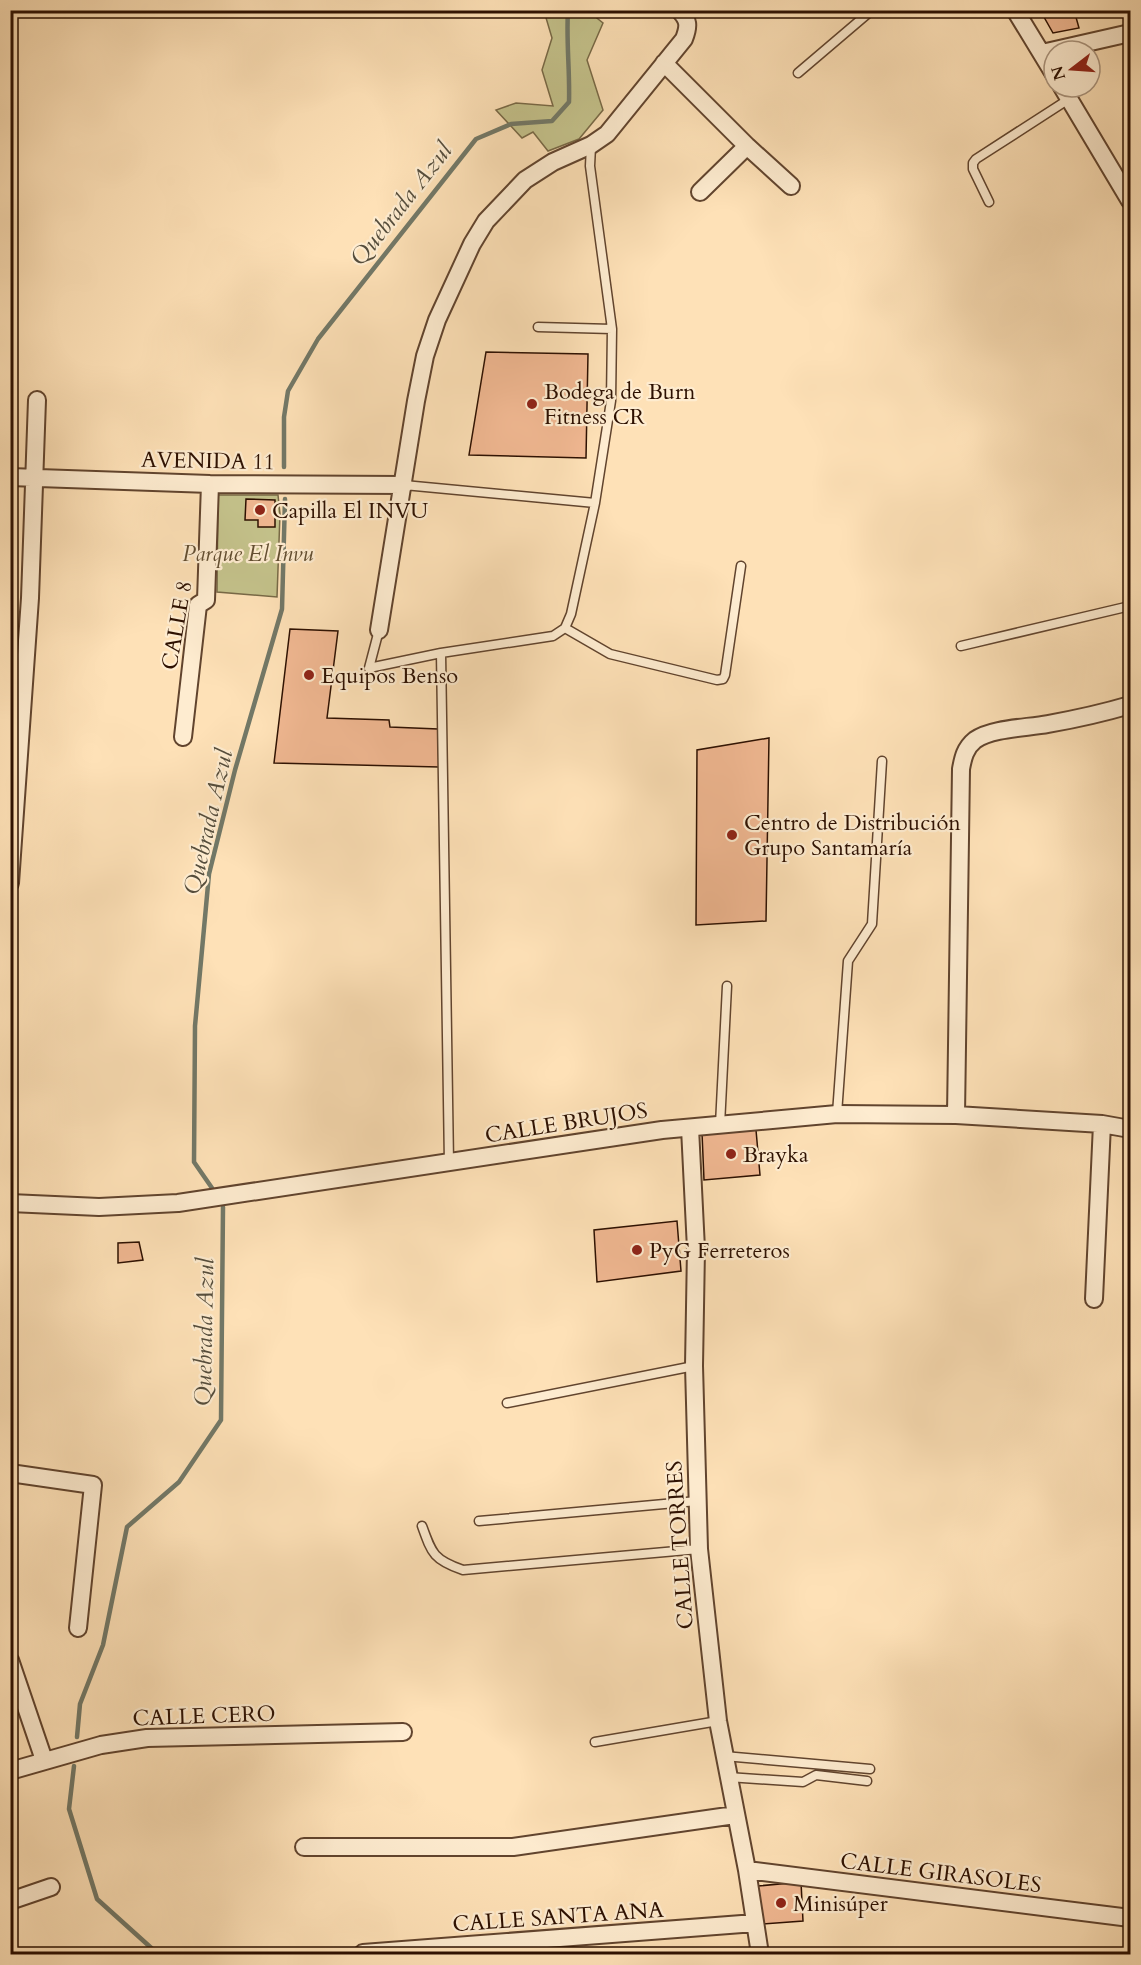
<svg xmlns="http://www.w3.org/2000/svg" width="1141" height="1965" viewBox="0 0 1141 1965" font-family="Cardo,serif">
  <rect width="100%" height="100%" fill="#fee1b7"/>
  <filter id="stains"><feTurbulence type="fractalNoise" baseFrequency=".00333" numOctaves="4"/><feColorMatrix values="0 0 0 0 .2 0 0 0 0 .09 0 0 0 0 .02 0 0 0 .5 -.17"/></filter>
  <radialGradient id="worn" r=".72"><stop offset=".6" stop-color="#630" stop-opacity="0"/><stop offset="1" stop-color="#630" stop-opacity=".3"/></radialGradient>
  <path fill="#c4c28b" stroke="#786946" stroke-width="1.5" d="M544 11H588L603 23 587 60 603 110 579 139 548 151 533 132 522 138 496 110 516 103 553 106 542 70 552 38Z
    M218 495H278L280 514 277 597 217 592Z"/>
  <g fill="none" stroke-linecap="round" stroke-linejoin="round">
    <path stroke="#727867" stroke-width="4.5" d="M284 467V417L288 391 318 339 476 139 511 124 552 121 569 102C570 71 566 41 568 10
      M212 1188 194 1162 195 1026 209 874 235 770 282 609 285 499
      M77 1737 80 1704 103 1645 127 1527 179 1482 221 1420 223 1207
      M74 1766 69 1809 97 1899 158 1954"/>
  </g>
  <path fill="#f1b892" stroke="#2d1001" stroke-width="1.5" d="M1040 10H1074L1079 28 1053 33Z
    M486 352 588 354 586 458 469 455Z
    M246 499 275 500V527H258V520H245Z
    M290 629 338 631 327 718 389 720 390 727 438 729 439 767 274 763Z
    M769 738 766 921 696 925 697 750Z
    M756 1130 760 1175 704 1180 702 1133Z
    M677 1221 681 1271 597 1282 594 1230Z
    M139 1242 143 1260 118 1263V1243Z
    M801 1882 803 1921 763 1924 758 1886Z"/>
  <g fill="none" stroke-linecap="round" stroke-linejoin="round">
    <defs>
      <path id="service" d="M798 73 872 10
        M989 202 973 169V163L976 159 1069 99
        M538 327 612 329
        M404 485 595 503
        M565 628 610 654 717 680 723 679 725 675 741 566
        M379 630 369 668 441 653 553 636 565 628 571 614 595 503 611 401 612 329 590 166 591 146
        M961 646 1130 606
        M441 653 449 1163
        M837 1114 848 961 872 924 882 761
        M720 1125 727 986
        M507 1403 694 1366
        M479 1521 697 1501
        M422 1526C432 1554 434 1560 463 1570L699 1549
        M595 1742 718 1721
        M724 1756 870 1769
        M728 1777 803 1782 816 1775 867 1781"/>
      <path id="minor" d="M1015 10 1054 74
        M1042 53 1130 33
        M664 63 747 146 791 186
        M1062 87 1130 201
        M700 192 747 146
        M10 477 210 484 404 485
        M379 630 416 401 425 356 437 320 472 244 486 221 525 180 553 162 591 145 607 134 684 39C689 26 689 20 679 10
        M183 737 198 605 206 600 210 484
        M10 883 30 598 37 400
        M956 1115 961 769C963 758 965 748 975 740 992 728 1027 728 1048 724 1076 719 1103 713 1130 705
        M690 1128 696 1249 694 1366 699 1549 718 1721 747 1870 760 1954
        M10 1203 99 1207 178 1203 662 1130 837 1114 956 1115 1102 1124 1130 1129
        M1094 1299 1102 1124
        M10 1473 93 1485 78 1628
        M10 1660 44 1760
        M10 1771 101 1745 147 1738 403 1732
        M304 1847H513L735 1815
        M747 1870 1130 1918
        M10 1901 51 1887
        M363 1953 755 1923"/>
    </defs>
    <use href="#service" stroke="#61442e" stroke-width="11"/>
    <use href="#minor" stroke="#61442e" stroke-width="20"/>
    <use href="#service" stroke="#feecd0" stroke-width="8"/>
    <use href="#minor" stroke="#feecd0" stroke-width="16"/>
  </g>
  <g fill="#8f2418" stroke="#feecd0" stroke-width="2">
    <circle cx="532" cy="404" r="6"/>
    <circle cx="260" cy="510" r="6"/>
    <circle cx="309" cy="675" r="6"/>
    <circle cx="732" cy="835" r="6"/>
    <circle cx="731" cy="1154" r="6"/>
    <circle cx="637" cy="1250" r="6"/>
    <circle cx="781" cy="1903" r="6"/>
  </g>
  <g text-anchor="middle" stroke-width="4.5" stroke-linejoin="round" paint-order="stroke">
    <g font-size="22" fill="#2d1001" stroke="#feecd0" text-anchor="start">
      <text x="544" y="399">Bodega de Burn<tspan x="544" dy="25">Fitness CR</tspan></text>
      <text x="272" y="518">Capilla El INVU</text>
      <text x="321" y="683">Equipos Benso</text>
      <text x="744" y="830">Centro de Distribución<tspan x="744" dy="25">Grupo Santamaría</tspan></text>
      <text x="743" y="1162">Brayka</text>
      <text x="649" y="1258">PyG Ferreteros</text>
      <text x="793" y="1911">Minisúper</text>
    </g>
    <g font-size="22" fill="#2d1001" stroke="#feecd0">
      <text transform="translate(208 460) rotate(1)" y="8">AVENIDA 11</text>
      <text transform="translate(176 625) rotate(-80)" y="8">CALLE 8</text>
      <text transform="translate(566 1122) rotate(-9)" y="8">CALLE BRUJOS</text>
      <text transform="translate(679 1545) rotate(-94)" y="8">CALLE TORRES</text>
      <text transform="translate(204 1715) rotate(-2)" y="8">CALLE CERO</text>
      <text transform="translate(941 1872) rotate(7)" y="8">CALLE GIRASOLES</text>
      <text transform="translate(558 1916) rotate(-4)" y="8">CALLE SANTA ANA</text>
    </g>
    <g font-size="22" font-style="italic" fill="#624e31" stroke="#feecd0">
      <text x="248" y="561">Parque El Invu</text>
    </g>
    <g font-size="24" font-style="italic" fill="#554d3c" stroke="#feecd0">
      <text transform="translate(401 204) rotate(-52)" y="8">Quebrada Azul</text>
      <text transform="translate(208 822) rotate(-77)" y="8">Quebrada Azul</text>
      <text transform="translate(204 1332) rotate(-89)" y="8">Quebrada Azul</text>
    </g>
  </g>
  <rect width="1141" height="1965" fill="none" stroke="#fee1b7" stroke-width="36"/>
  <rect x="12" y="12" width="1117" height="1941" fill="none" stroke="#2d1001" stroke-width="3"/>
  <rect x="18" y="18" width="1105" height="1929" fill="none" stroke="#2d1001" stroke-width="1.5"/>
  <g transform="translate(1072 69) rotate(253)"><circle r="28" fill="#feecd0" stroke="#aa947d" stroke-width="1.5"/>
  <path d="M0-4.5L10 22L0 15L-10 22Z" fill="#8f2418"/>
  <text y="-9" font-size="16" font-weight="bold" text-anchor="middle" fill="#2d1001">N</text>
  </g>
  <rect width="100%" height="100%" filter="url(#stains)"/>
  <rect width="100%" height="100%" fill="url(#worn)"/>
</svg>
